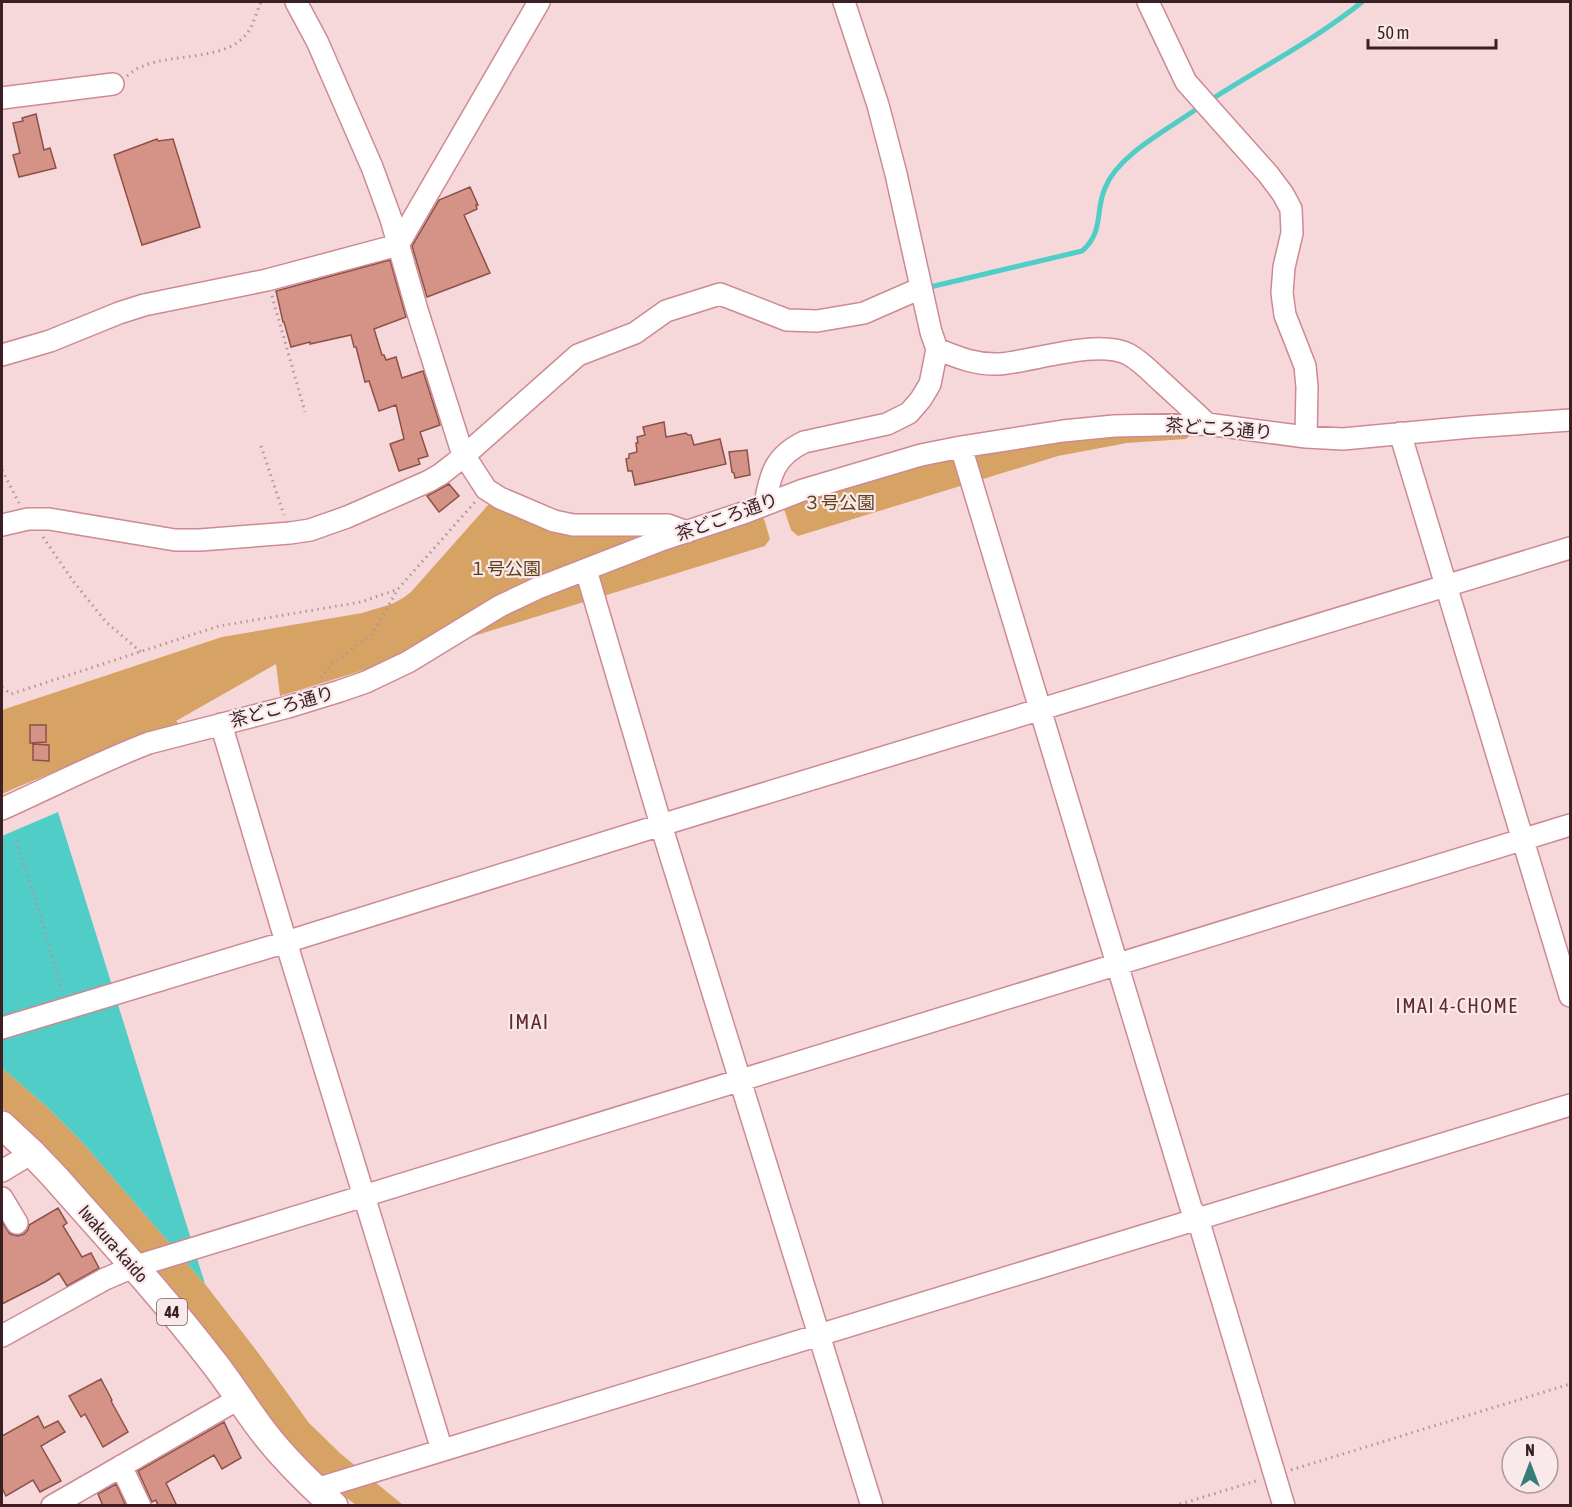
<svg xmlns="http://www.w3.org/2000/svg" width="1572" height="1507" viewBox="0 0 1572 1507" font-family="'Asap Condensed','Noto Sans JP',sans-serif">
  <rect width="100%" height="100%" fill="#f6d8db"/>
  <path fill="#d7a365" d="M1076 433H1192L1186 439 1127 443 1058 456 798 536 791 530 784 509 790 500 916 461Z
    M488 505H499L577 533 755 513 764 519 770 539 765 546 280 696 276 664 176 721 181 726C120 747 60 768 2 794V710L222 637 362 613 392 604 403 598 411 592Z
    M2 1068 46 1106 82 1142 205 1284 259 1354 309 1423 341 1454 403 1505H356L336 1490 295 1451 23 1127 2 1108Z"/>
  <path fill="#4fcdc6" d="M58 812 205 1284 82 1142 46 1106 2 1068V836Z"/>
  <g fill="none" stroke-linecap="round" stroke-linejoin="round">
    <path stroke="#4fcdc6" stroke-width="5" d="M1212 99C1262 67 1316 39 1362 2
      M930 287 1082 251C1104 232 1095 211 1105 188 1118 155 1167 130 1195 110"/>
  </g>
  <path fill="#d59387" stroke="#8d5147" stroke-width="1.5" d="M36 114 44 150 50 148 56 168 19 177 13 155 20 153 13 123 23 121 22 118Z
    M157 139 158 141 173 139 200 227 142 245 114 155Z
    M470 187 478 205H476L477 209 464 215 490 273 427 297 412 246 439 200Z
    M390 260 406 317 374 329 382 355H384L386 360 396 357 402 378 423 371 440 425 420 432 428 456 418 459 420 464 399 471 390 444 404 439 396 405 379 411 369 381 365 382 356 347H354L351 335 310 344V342L291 347 284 322H283L276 291Z
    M664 422 666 437 686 433 688 435H691L694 445 720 439 726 464 635 485 632 471H628L626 459 629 458V454L637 452 636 443H638L637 437 645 435 643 427Z
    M747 450 750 475 735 478 734 473 732 472 729 452Z
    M449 484 459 496 439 512 427 496Z
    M30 725H46V742L30 743Z
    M33 744 49 745V761L33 760Z
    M58 1208 67 1223 63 1226 82 1257 91 1253 99 1268 67 1286 59 1273 45 1282 2 1304V1222L10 1234 18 1236 24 1234 28 1230 29 1225Z
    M101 1379 112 1400 111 1401 128 1432 103 1447 85 1414 81 1417 69 1396Z
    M38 1416 44 1428 58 1421 65 1432 41 1446 61 1481 40 1492 33 1480 6 1496 2 1488V1436Z
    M224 1422 241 1458 222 1469 214 1455 166 1483 177 1506H158L156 1500 152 1502 138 1471Z
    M116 1484 126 1506H103L98 1494Z"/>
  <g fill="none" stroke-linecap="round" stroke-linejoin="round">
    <defs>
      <path id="minor" d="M296 2 317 41 372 167 391 219 417 310 462 452 486 489 500 498 554 521 573 525H668L687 532
        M1148 2 1186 82 1268 174 1283 194 1291 209 1292 233 1284 267 1282 293 1285 315 1305 366 1307 387 1306 437
        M2 98 113 84
        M937 349C959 358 976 365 1000 364 1035 361 1096 339 1128 354 1141 361 1152 373 1163 383 1178 397 1193 410 1207 424
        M2 355 50 341 119 313 144 305 267 280 398 245 539 2
        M1400 433 1570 996
        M961 447C1036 702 1115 954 1191 1208L1198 1219 1284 1506
        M765 504C770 474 775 456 804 442L887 424 909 413 921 399 930 384 937 349 931 332 896 174 878 105 844 2
        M2 525 28 519H49L175 540H200L290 533 310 530 347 517 429 481 441 474 464 456 578 355 635 333 666 311 720 294 787 320 817 321 864 313 921 288
        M586 570 661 825 872 1506
        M221 724 286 942 442 1450
        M2 809C51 787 99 762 149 743L288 707 340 691 366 682 408 662 500 606 538 588 664 539 746 512 803 490 921 455 961 447 1063 431 1114 426 1207 424 1306 437 1343 439 1471 427 1570 420
        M2 1028 286 942 661 825 1570 548
        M2 1171 32 1153
        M2 1198 17 1223
        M2 1336 105 1279 133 1267 1570 825
        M121 1466 140 1506
        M316 1489 1570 1105
        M52 1506 240 1398"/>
      <path id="major" d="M2 1125 32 1153 54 1176C108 1237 164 1298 214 1363 232 1386 247 1411 265 1434 285 1460 309 1483 334 1506"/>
    </defs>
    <use href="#minor" stroke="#cd8a93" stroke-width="24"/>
    <use href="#major" stroke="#cd8a93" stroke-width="30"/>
    <path stroke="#b29598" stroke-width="3" stroke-dasharray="1.5 4.5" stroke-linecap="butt" d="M127 76C132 72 137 68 143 66 173 53 229 61 248 32 254 23 257 11 261 2
      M272 296 305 412
      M261 446 284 515
      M2 470 19 503
      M43 537 73 581 106 622 141 652
      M321 678 332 664 372 634 398 589 475 502
      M2 687 11 694 219 626 361 602 398 589
      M16 841 39 911 62 991
      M1291 1470 1570 1384
      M1174 1506 1259 1480"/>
    <use href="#minor" stroke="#fff" stroke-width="21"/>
    <use href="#major" stroke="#fff" stroke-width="27"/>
  </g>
  <g text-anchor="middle" stroke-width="4.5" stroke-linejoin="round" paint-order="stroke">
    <rect fill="#f9e9eb" stroke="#735c5f" stroke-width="1.5" x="157" y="1299" width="30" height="26" rx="4.5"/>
    <g font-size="16" font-weight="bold" fill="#3a1f23">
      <text x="172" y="1318">44</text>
    </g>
    <g font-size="18" fill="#3a1f23" stroke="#f9e9eb">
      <text transform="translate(1219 429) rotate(4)" y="6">茶どころ通り</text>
      <text transform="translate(727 517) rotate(-20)" y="6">茶どころ通り</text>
      <text transform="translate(282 707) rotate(-16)" y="6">茶どころ通り</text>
      <text transform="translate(113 1244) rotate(49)" y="6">Iwakura-kaido</text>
    </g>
    <g font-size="18" fill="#5f411b" stroke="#f9e9eb">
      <text x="839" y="509">３号公園</text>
      <text x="505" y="575">１号公園</text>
    </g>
    <g font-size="20" letter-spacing="1.5" fill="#622934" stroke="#f9e9eb">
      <text x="1457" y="1013">IMAI 4-CHOME</text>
    </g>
    <g font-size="21" letter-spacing="1.5" fill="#622934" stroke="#f9e9eb">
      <text x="529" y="1029">IMAI</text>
    </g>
  </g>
  <rect width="1572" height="1507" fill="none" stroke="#3a1f23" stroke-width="6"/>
  <g transform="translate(1530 1465)"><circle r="28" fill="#f9e9eb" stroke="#ad989b" stroke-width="1.5"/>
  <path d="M0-4.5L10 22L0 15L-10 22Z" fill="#357d79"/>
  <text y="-9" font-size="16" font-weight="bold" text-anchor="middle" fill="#3a1f23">N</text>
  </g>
  <path d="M1368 39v9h128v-9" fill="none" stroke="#3a1f23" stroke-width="3"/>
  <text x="1377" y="39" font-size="18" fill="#3a1f23" stroke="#f9e9eb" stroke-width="4.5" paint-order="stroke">50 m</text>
</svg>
